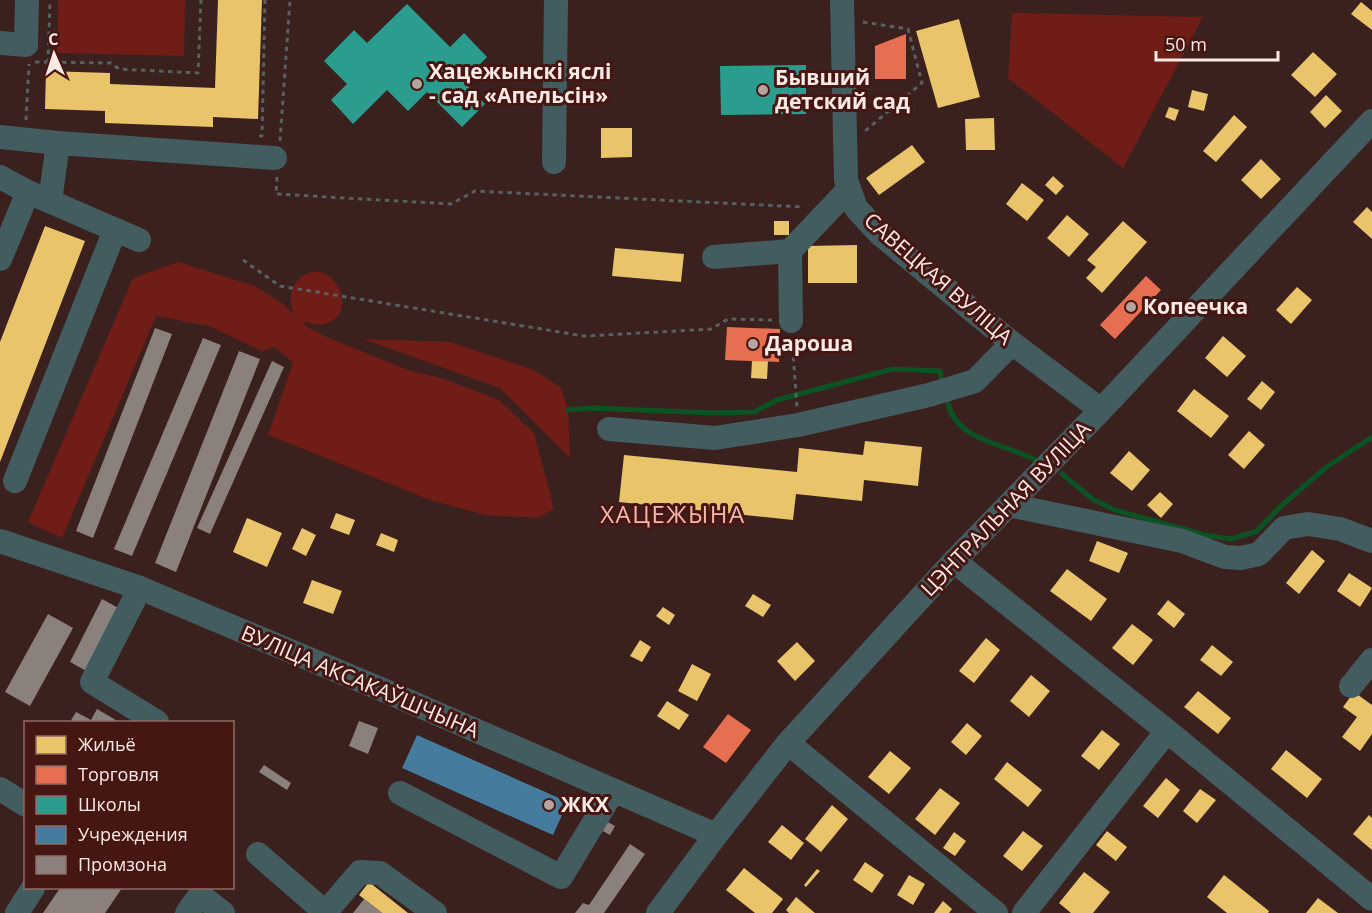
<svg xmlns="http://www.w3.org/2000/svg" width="1372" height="913" viewBox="0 0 1372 913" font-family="'Open Sans',sans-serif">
  <rect width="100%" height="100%" fill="#3a211e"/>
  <path fill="#701d17" d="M58 0H185L184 56 57 53Z
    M1012 13 1203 17 1123 168 1008 78Z
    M178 262 255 286 283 304 294 314C290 303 288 291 298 280 331 247 366 319 320 325 314 325 307 322 302 322L309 328 329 338 411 371 441 378 499 400 534 433 554 509 538 518 485 515 430 500 268 435 293 363 275 347 262 351 209 326 156 316 62 538 28 522 133 278Z
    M363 339 450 342 534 370 561 388 568 410 570 458 500 388Z"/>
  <path fill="#e9c46a" d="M218 0H262L258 119 213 117V127L105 123V111L45 109 46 71 110 73V84L215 88Z
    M1361 2 1372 11V30L1351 14Z
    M959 19 980 97 938 108 916 31Z
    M1313 52 1337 74 1315 97 1291 75Z
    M1192 90 1208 94 1204 111 1188 107Z
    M1326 95 1342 111 1325 128 1310 112Z
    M1169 107 1179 110 1175 121 1165 117Z
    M1234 115 1247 127 1216 162 1203 151Z
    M994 118 995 150H966L965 119Z
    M601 128H632V157L601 158Z
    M912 145 925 162 879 195 866 178Z
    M1261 159 1281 179 1261 199 1241 180Z
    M1053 176 1064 186 1056 195 1045 185Z
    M1022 183 1044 200 1027 221 1006 204Z
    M1367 207 1372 212V239L1353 222Z
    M1067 215 1089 234 1069 257 1047 238Z
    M774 221H789V235H774Z
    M1123 221 1147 242 1102 293 1086 278 1096 267 1087 260Z
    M45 226 85 241 0 462V342Z
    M857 245V283H808V246Z
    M615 248 684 254 681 282 612 276Z
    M1297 287 1312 300 1291 324 1276 310Z
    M1223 336 1246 356 1227 377 1205 358Z
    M752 361H768L767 379 751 378Z
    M1262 381 1275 392 1261 410 1247 399Z
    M1194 389 1229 416 1211 438 1177 411Z
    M1249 431 1265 445 1244 469 1228 455Z
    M865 441 922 447 918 486 864 480 862 501 796 494 793 520 619 502 624 455 797 472 799 448 863 455Z
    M1129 451 1150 470 1132 491 1110 473Z
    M1160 492 1173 504 1161 518 1147 505Z
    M336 513 355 520 349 535 330 528Z
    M247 518 282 533 267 567 233 552Z
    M302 528 316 535 306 556 292 549Z
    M381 533 398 540 394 552 376 545Z
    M1097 541 1128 553 1119 573 1089 561Z
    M1312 550 1325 561 1299 594 1286 583Z
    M1067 569 1107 599 1091 621 1050 591Z
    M1349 573 1372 588 1360 607 1337 591Z
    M312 580 342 591 333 614 303 603Z
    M753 594 771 605 763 617 745 606Z
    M1168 600 1185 614 1174 628 1157 614Z
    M663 607 675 615 669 625 656 616Z
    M1132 624 1153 640 1133 665 1112 648Z
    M986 638 1000 650 974 683 959 671Z
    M640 640 651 647 642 662 630 656Z
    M797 642 815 661 795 681 777 661Z
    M1212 645 1233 662 1221 676 1200 660Z
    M692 664 711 674 697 701 678 691Z
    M1031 675 1050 691 1029 717 1010 701Z
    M1198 691 1231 718 1218 734 1184 707Z
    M1354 692 1372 705V734L1360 751 1342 737 1357 717 1343 707Z
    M667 701 689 715 679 730 657 716Z
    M967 723 982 736 966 755 951 742Z
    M1102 730 1120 744 1099 770 1081 756Z
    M1286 750 1322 779 1307 798 1271 769Z
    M890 751 911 768 889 794 868 777Z
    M1007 762 1042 790 1028 807 994 779Z
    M1166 778 1180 790 1158 818 1143 806Z
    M940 788 960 803 935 835 915 819Z
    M1200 789 1216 800 1197 823 1183 811Z
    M832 805 848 819 821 852 805 839Z
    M1369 815 1372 818V850L1353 834Z
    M782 825 804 843 791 860 768 842Z
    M1023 831 1043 846 1022 871 1003 856Z
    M1107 831 1127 847 1116 861 1096 845Z
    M954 832 966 841 955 856 943 848Z
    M865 862 884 875 872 893 853 880Z
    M744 868 783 899 772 913H755L726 890Z
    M817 869 820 871 806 887 804 885Z
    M1084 872 1110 892 1093 913H1071L1059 903Z
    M909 875 925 884 913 905 897 895Z
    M1224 875 1269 911 1268 913H1227L1207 897Z
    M369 882 408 913H382L359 895Z
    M796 897 815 913H789L786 910Z
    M1318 898 1338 913H1306Z
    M943 901 952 909 949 913H934Z"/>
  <path fill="#e76f51" d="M906 34V79H875V46Z
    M1146 276 1161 290 1115 339 1100 325Z
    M727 327 780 329 779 362 725 360Z
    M728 714 751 730 726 763 703 747Z"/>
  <path fill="#2a9d8f" d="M407 4 450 47 464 33 487 57 463 81 485 104 462 127 427 92 408 111 387 90 353 124 331 100 347 84 324 61 354 30 367 43Z
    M806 65V114L721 115 720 66Z"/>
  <path fill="#457b9d" d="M417 735 568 802 553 835 402 768Z"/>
  <path fill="#8a817c" d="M155 328 172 334 93 538 76 531Z
    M203 338 221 345 132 556 114 549Z
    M239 351 260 359 176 572 155 563Z
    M272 361 284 367 210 534 197 528Z
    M102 599 122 610 90 673 70 662Z
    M48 614 73 628 30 706 5 692Z
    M97 709 119 722H70L76 712 91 720Z
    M359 721 378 728 368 754 349 746Z
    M264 765 291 783 287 790 259 772Z
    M606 821 615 826 610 835 601 830Z
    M630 844 645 854 604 913H575L583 903 589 905Z
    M60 888H122L105 913H43Z
    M364 899 382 913H353Z"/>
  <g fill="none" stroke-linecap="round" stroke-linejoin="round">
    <path stroke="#0c5323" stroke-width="5" d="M948 404C958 442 1005 443 1035 460
      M568 410 592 408 713 413 754 412 777 400 893 369 940 371 941 377
      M1062 474 1094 500 1115 510 1209 536 1232 539 1257 531 1282 505 1328 466 1372 437"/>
    <path stroke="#576162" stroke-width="3" stroke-dasharray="4.5 4.5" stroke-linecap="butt" d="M863 22 908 29 922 83 865 131
      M35 62 111 63 119 69 198 73 201 0
      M48 63 50 0
      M26 120 29 64
      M259 136H262L265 0
      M280 141 290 0
      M277 177 276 194 451 204 475 191 804 207
      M243 260 280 286 584 336 711 329 728 319 772 320
      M792 339 797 407"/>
    <path stroke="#425c60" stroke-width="24" d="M842 0 846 180 856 208 880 234 1012 343 1101 410
      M0 43 26 45 27 0
      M0 137 58 143 275 158
      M554 162 556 0
      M0 177 28 192
      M50 201 58 143
      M714 257 790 251
      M0 259 28 192 139 240
      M791 321 790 251 849 189
      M609 429 715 438 798 425 929 395 975 381 1012 343
      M15 481 115 230
      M1009 505 1182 541 1225 557 1241 558 1259 554 1284 528 1308 524 1340 529 1372 541
      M0 541 140 588 383 690 716 835
      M954 561 1167 731 1372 899
      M140 588 92 682 157 722
      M1351 686 1372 660
      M788 743 996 913
      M0 789 26 805
      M400 793 561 877 613 791
      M258 854 326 913
      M17 913 33 888
      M187 913 200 895 223 913
      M325 913 360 872 380 873 435 913
      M658 913 716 835 788 743 954 561 1101 410 1372 121
      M1024 913 1167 731"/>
  </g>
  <g fill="#b9a39f" stroke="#461712" stroke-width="2">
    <circle cx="417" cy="84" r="6"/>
    <circle cx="763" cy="90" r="6"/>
    <circle cx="1131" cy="307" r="6"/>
    <circle cx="753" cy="344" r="6"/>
    <circle cx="549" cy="805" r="6"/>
  </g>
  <g text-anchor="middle" stroke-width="6" stroke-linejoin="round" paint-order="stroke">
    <g font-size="21" font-weight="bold" fill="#fde9e5" stroke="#461712" text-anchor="start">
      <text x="429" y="79">Хацежынскі яслі<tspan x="429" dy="24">- сад «Апельсін»</tspan></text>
      <text x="775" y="85">Бывший<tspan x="775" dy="24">детский сад</tspan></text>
      <text x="1143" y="314">Копеечка</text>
      <text x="765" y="351">Дароша</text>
      <text x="561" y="812">ЖКХ</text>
    </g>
    <g font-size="21" fill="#fde9e5" stroke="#461712">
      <text transform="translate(938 279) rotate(41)" y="7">САВЕЦКАЯ ВУЛІЦА</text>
      <text transform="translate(1006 509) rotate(-46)" y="7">ЦЭНТРАЛЬНАЯ ВУЛІЦА</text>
      <text transform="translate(360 682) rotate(23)" y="7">ВУЛІЦА АКСАКАЎШЧЫНА</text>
    </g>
    <g font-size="24" letter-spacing="1.5" fill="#f4b6ac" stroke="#461712">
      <text x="673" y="523">ХАЦЕЖЫНА</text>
    </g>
  </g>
  <rect x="24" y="721" width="210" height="168" fill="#461712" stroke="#8f6b66" stroke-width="1.5"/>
  <rect x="36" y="736" width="30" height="18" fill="#e9c46a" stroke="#8f6b66" stroke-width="1.5"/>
  <text x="78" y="751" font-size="18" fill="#fde9e5">Жильё</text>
  <rect x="36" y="766" width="30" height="18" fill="#e76f51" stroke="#8f6b66" stroke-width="1.5"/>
  <text x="78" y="781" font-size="18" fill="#fde9e5">Торговля</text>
  <rect x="36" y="796" width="30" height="18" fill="#2a9d8f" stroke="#8f6b66" stroke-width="1.5"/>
  <text x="78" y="811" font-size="18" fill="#fde9e5">Школы</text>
  <rect x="36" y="826" width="30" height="18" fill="#457b9d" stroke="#8f6b66" stroke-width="1.5"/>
  <text x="78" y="841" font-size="18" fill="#fde9e5">Учреждения</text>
  <rect x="36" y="856" width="30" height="18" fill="#8a817c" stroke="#8f6b66" stroke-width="1.5"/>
  <text x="78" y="871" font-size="18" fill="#fde9e5">Промзона</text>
  <g transform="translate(54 54) rotate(357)" stroke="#461712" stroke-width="4.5" paint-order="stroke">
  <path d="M0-4.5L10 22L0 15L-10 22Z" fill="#fde9e5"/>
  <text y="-9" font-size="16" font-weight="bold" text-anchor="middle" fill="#fde9e5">С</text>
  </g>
  <path d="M1156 51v9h122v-9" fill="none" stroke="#fde9e5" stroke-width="3"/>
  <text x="1165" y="51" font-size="18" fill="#fde9e5" stroke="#461712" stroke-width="4.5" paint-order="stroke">50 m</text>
</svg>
